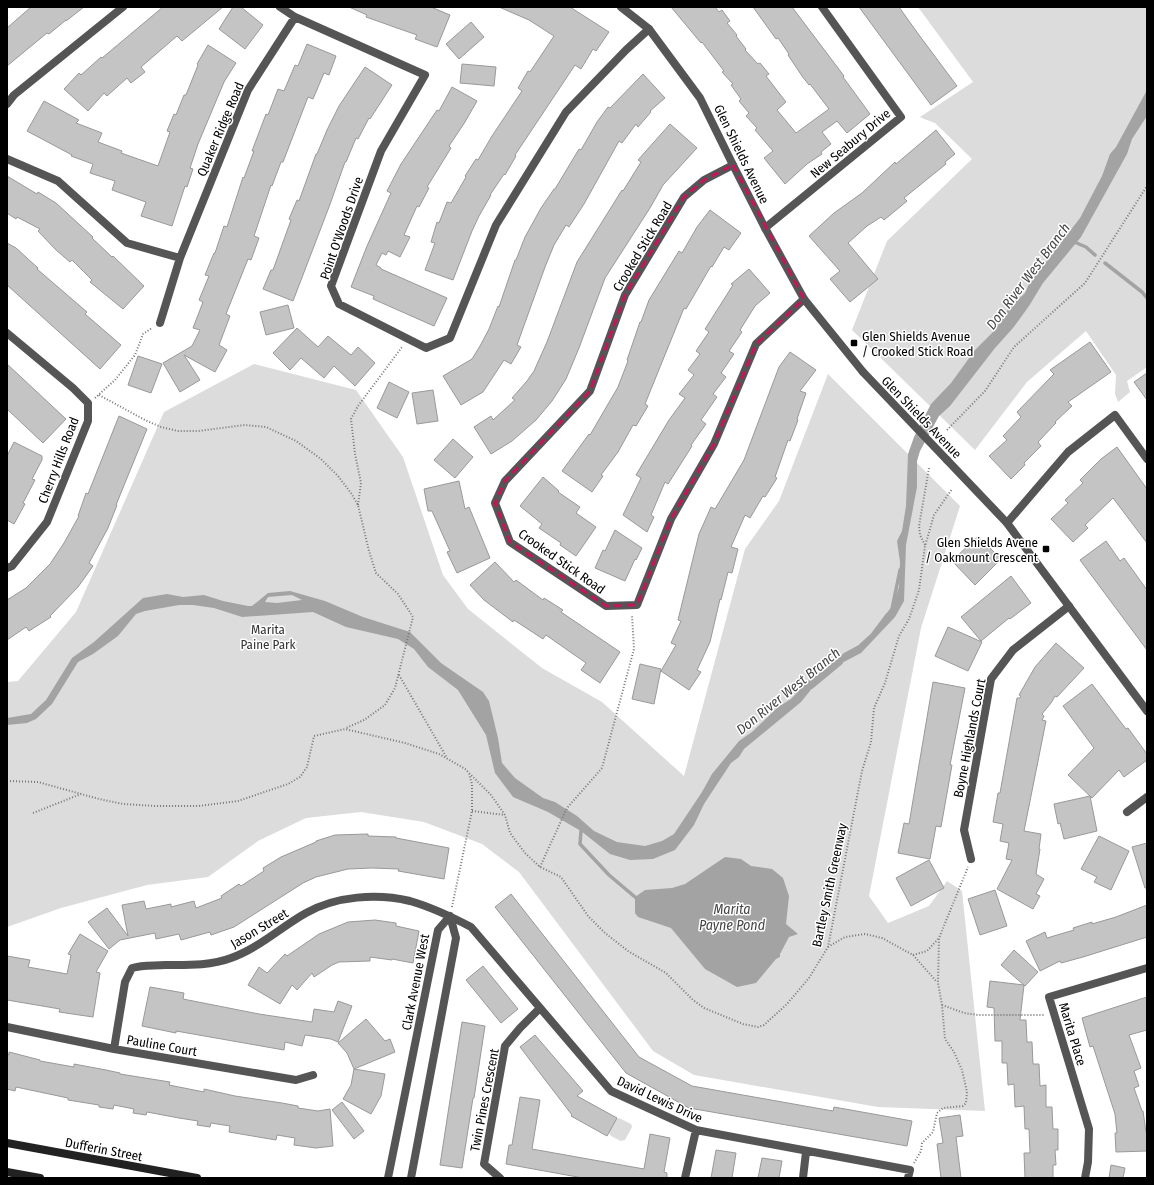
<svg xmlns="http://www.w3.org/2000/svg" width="1154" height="1185" viewBox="0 0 1154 1185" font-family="'Fira Sans Condensed',sans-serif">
  <rect width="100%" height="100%" fill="#fff"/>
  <path fill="#dcdcdc" d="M918 7H1147V367L1127 381 1130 392 1118 402 1115 394 1116 375 1086 331 1027 382 975 450 852 330 887 241 972 159 935 123 924 119 920 117 973 82Z
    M254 364 356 390 403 457 443 575 468 609 542 668 602 702 684 776 745 549 779 501 828 374 960 506 921 628 869 896 888 923 929 906 947 881 962 891 985 1111 878 1107 694 1075 653 1051 519 872 482 844 424 822 361 812 306 818 258 841 208 877 147 885 61 908 7 927V682L18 681 76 612 164 412Z
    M619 1118 631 1124 632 1127 625 1140 621 1141 611 1136 609 1133 615 1120Z"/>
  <path fill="#a3a3a3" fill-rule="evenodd" d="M1147 90V116L1132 139 1127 154 1081 237 1043 283 1029 306 1013 328 995 348 950 406 939 416 920 451 917 461V487L906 545 904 601 895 617 861 653 834 667 818 681 801 702 744 749 739 757 731 763 704 804 694 825 675 850 653 859 630 860 610 854 581 831 548 812 513 797 495 773 486 735 458 690 428 667 414 649 398 639 346 627 313 612 242 617 214 608 193 605H179L145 611 136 614 118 636 93 654 78 662 52 704 36 719 27 723 7 725V718L31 714 46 700 72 658 94 642 143 598 167 594 183 597 204 595 223 601 248 606H252L268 593 290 591 325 601 363 617 410 632 441 663 483 692 489 701 498 738 502 763 515 778 543 798 555 802 577 816 594 831 617 842 645 846 662 841 674 834 702 792 712 774 739 741 752 732 778 707 791 699 811 678 822 672 844 653 866 641 884 621 886 614 893 605 899 587 900 562 897 541 902 531 906 506 908 454 914 437 931 404 951 383 975 350 994 331 1009 308 1025 293 1029 284 1080 218 1102 176 1110 154 1116 147ZM292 595 302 600 277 603 265 602 268 597Z
    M725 857 741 859 751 866 772 869 783 878 789 896 786 924 798 934 789 937 780 954V957L776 959 756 983 737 987 705 969 671 928 638 917 635 913V897L645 890 672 888 685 884Z"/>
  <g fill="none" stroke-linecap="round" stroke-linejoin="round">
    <path stroke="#a3a3a3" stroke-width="3.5" d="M1072 241 1086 247 1095 255
      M1105 263 1142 292 1147 298
      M892 609 900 570
      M861 645 872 635 887 615
      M812 687 841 663
      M581 831 580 844 609 875 635 897"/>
  </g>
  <path fill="#c4c4c4" stroke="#999" d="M31 7H84L66 21V20L49 34 47 33 7 66V28Z
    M163 7H223L182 41 177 36 141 67 145 72 131 83 127 78 107 96 104 93 88 111 64 89 79 73 81 75 101 57 102 58Z
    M233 7H241L263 25 245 49 219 29Z
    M349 7H431L450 15 437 47 415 39 417 35 366 17 367 15Z
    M499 7H570L609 32 596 51 593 49 581 69 575 65 515 155 516 156 505 175 504 174 490 195H491L479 216 472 231 453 280 425 270 435 243 431 242 437 222 439 223 447 202 451 203 466 177 465 176 476 159 478 160 492 136 522 91 518 88 528 71 530 72 554 36 529 20Z
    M671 7H715L719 12 722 10 730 21 727 23 737 35 736 36 746 49 745 50 758 64 760 63 769 74 766 76 786 102 777 110 796 133 829 109 810 84 809 85 802 76 788 55 789 54 778 38 776 39 753 7H792L844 76 843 77 870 114 847 133 837 121 822 132 831 144 821 152 822 154 807 164 785 184 764 158 773 151 755 130 757 128 746 116 749 113 739 101 741 99 731 85 733 84 722 72 724 71 702 42 701 43Z
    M859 7H899L919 35 957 86 931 105Z
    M471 22 484 37 459 59 446 44Z
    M307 44 336 56 329 75 324 73 313 99 308 97 283 162H281L272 186 271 185 254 236 259 238 251 260 248 259 226 314 230 316 219 345 227 350 215 372 184 355 200 380 180 392 163 363 192 346 200 330 193 328 203 302 199 300 209 276 205 275 214 253H215L224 226 227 227 243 177 244 178 254 151H252L266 114 268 115 278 89 284 91 295 65 298 66Z
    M208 45 236 63 224 82 198 144 190 168 193 169 187 187 185 186 172 226 141 216 146 202 112 190 115 181 90 173 93 164 71 156 72 155 27 131 44 101 79 120 76 123 102 133 98 142 122 151 121 153 158 166 170 132 167 131 174 114 176 115 184 95H186L198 65 197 64Z
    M462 64 496 67 494 86 460 83Z
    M365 67 392 85 370 119 369 118 358 139 356 138 346 162H345L329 207 293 301 263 289 271 270H273L291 220 289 219 297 200 299 201 316 154H317L327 130 339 106Z
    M643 74 665 98 650 111 651 112 638 127 636 124 622 143 619 141 584 204 569 227 566 225 554 245 545 267 517 345 521 347 511 364 504 360 483 392 461 405 443 376 472 359 480 346 489 329 498 306 499 307 515 260H516L525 237 541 208 554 189H555L579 149 581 150 597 122 608 107 610 108Z
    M452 87 477 101 465 122 449 146 451 148 427 187 429 188 419 207 417 206 404 235 410 237 400 257 388 251 386 255 382 253 376 265 381 268V269L447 298 434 326 373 299 374 296 351 287 367 246 391 193 387 191 401 164 437 110 439 111Z
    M670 124 697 148 663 185 650 208 605 278 579 348 566 379 552 401 536 420 512 441 491 454 474 427 491 416 493 420 515 400 512 398 527 381 534 371 547 342 577 262 622 190 623 191 641 162 638 160Z
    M936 130 955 154 945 162 946 164 904 198 907 201 895 211 884 220 881 217 867 226 848 243 878 279 850 302 830 279 840 271 809 236 834 213 862 193 895 162 896 164Z
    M7 176 37 194 38 192 56 203 93 237 92 238 112 257 113 256 144 286 123 309 90 282 92 280 72 260 70 262 56 250 38 231 40 229 17 217 16 219 7 213Z
    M710 210 741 233 729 250 724 247 712 267 711 266 686 309 684 308 645 404 648 406 636 426 633 425 618 452 601 475 603 476 592 492 562 471 589 434 590 435 618 387 628 361 627 360 640 322H641L649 300 679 251 682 253 697 227Z
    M7 243 16 248 38 268 37 269 87 312 85 314 121 345 100 369 7 285Z
    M749 269 770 293 755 306 740 330 742 332 729 351 734 354 721 373 726 377 713 394 717 397 701 420 706 424 691 445 692 446 668 484 665 482 651 515 654 517 647 532 623 515 641 478 636 475 669 420 685 398 679 394 694 375 688 370 700 354 696 351 709 332 705 329 733 285 731 284Z
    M288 305 294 328 266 335 260 312Z
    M297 328 318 347 328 336 351 355 358 347 375 363 355 386 334 366 324 378 301 358 290 370 273 353Z
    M1090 342 1111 372 1068 402 1072 406 1055 422 1056 423 1038 442 1041 446 1024 463 1025 465 1011 479 989 456 1007 440 1003 436 1021 417 1017 412 1054 374 1050 370Z
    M790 352 816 370 800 391 806 393 797 419 798 420 790 441 788 440 775 477 777 478 765 497 763 496 750 518 745 515 731 547 738 549 732 573 728 572 721 600 720 599 710 642 697 670 701 672 689 690 661 671 676 645 671 643 681 621 678 620 699 534 711 507 715 509 744 460 779 367Z
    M138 356 162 364 151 393 128 385Z
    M7 364 66 419 43 443 7 409Z
    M1147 373V400L1134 382Z
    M389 382 409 392 397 418 377 408Z
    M433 390 438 421 417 424 412 393Z
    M119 416 147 429 116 505H117L108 528 89 563 93 566 78 587 50 616 51 617 29 631 26 627 7 640V600L26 588 50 564 64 543 79 516H78L86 493 88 494Z
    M453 439 473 457 455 478 434 460Z
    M14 442 42 456V460L32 479 35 480 23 503 25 504 14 524 7 520V456Z
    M1117 447 1147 489V543L1113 498 1085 525 1088 528 1073 542 1051 519 1068 503 1065 500 1083 483 1080 480 1101 459Z
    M543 477 559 491 558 492 580 507 576 513 596 527 576 556 560 545 561 543 539 528 542 524 520 506Z
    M459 481 465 509 469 507 490 558 457 573 447 552 450 551 432 511H428L424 489Z
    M615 530 642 548 636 560 635 559 625 581 595 568 603 550 605 551Z
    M978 536 1001 559 975 585 952 561Z
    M1106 541 1120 561 1124 558 1147 590V650L1080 560Z
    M495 562 514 582 516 580 543 600 544 598 563 610 561 612 620 652 600 683 581 670 586 663 546 635 543 639 514 620 513 622 484 600 470 585Z
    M1011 576 1031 603 1010 619 1009 618 981 641 961 617Z
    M948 627 982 642 968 671 935 656Z
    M1056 643 1084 668 1057 697 1055 696 1051 703 1042 714 1044 716 1042 720 1046 721 1024 831 1041 834 1039 849H1040L1036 874 1044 879 1036 894 1040 896 1033 909 997 889 1012 860 1006 859 1009 843 1000 841 1003 824 993 822 998 793H1000L1017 698H1020L1021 696 1019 695 1035 667Z
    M640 664 661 669 654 704 632 699Z
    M933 682 965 688 950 765H952L941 827 936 826 930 859 898 853 904 823 909 824Z
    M1092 684 1126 729 1128 728 1147 754V760L1124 777 1119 770 1092 798 1068 775 1094 748 1063 706Z
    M1090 796 1097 831 1064 839 1060 823 1058 824 1054 804Z
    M368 834V836L396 837V838L449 848 444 879 398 871 399 869 372 868 348 869 316 877 303 883 234 927 211 935 210 932 181 940 179 934 156 939 155 933 120 940 109 949 88 922 107 908 128 936 122 905 144 901 146 909 171 904V907L194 901 196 908 222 898 221 896 239 884 241 886 264 871 263 868 281 857 316 842V841L335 835Z
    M1099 836 1129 851 1111 890 1094 882 1097 877 1081 869Z
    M1147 843V888H1145L1132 847Z
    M929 860 944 888 911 906 896 878Z
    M995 890 1007 926 980 935 968 899Z
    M511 894 639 1057 692 1086 833 1111 834 1107 912 1121 907 1146 689 1108 626 1073 495 907Z
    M1147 905V937L1083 957 1061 963 1060 961 1040 971 1026 941 1045 932 1047 938 1074 930 1073 928 1092 922V924L1116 917Z
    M375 920 396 923V926L419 931 413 963 392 959V960L370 957V961L339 962 332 965 314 977 312 973 297 990 292 985 280 1004 248 985 259 967 267 973 285 954 287 956 319 934 348 922Z
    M80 934 108 951 96 972 100 973 93 1017 59 1012 60 1009 7 1000V956L30 960 28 967 67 974 71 955 68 954Z
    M1014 950 1038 972 1025 986 1001 965Z
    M483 966 518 1009 501 1023 466 980Z
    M990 981 1024 985 1020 1020H1026L1027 1042H1032L1033 1064H1039L1040 1086 1046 1085V1107H1052L1053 1129H1058V1150H1055L1056 1165H1053V1178H1025L1024 1153H1030L1029 1129H1025L1024 1106 1015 1107 1014 1084 1008 1085 1007 1063H1002V1041H995L994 1008 987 1007Z
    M150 987 184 993 183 999 259 1014 312 1022 314 1009 334 1012 338 1001 352 1006 338 1042 331 1039 305 1035 302 1046 285 1042 284 1050 176 1031V1033L142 1026Z
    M1147 997V1030L1129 1035 1141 1068 1134 1071 1139 1086 1134 1088 1142 1111H1143L1146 1132H1147V1151L1116 1152 1115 1133H1117L1115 1114 1093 1046 1090 1047 1082 1018Z
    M366 1019 385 1041 390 1039 395 1052 354 1069 347 1053 338 1043Z
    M462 1022 485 1026 474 1098H473L462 1168 440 1165Z
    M535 1035 583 1091 577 1096 617 1118 607 1136 571 1116 572 1115 520 1047Z
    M9 1052 40 1060V1061L74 1067V1064L106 1070 120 1073V1074L170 1082 169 1085 204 1092V1089L235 1096 282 1103 298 1106V1108L318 1111 330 1109 333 1146 316 1148 294 1145 295 1138 277 1135 276 1140 229 1132 230 1126 211 1123 210 1127 197 1125 198 1121 179 1118 147 1112 146 1115 133 1113 134 1109 114 1105 113 1109 99 1107V1105L68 1100V1098L16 1087 15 1091 7 1089V1054L9 1055Z
    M354 1069 385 1074 381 1096 371 1114 343 1099 351 1085Z
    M520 1097 540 1100 532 1149 644 1169 650 1134 670 1138 664 1172 667 1173V1178H583L506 1164 509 1145H512Z
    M342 1102 364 1131 354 1139 332 1110Z
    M960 1115 963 1136 956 1137 961 1178H941L937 1144 943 1143 939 1118Z
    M716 1150 736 1153 732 1178H711Z
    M762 1158 782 1161 779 1178H758Z
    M1111 1165 1125 1168 1123 1178H1109Z"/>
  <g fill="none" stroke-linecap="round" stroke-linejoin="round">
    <path stroke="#777" stroke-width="2" stroke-dasharray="1 2" stroke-linecap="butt" d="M99 395 145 420 161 427 178 431H198L245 425 266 427 296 441 321 459 338 476 351 493 358 505 369 551 376 573 398 594 413 617 395 688 385 705 364 720 346 728
      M95 398 115 380 135 355 143 334 152 328
      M947 430 985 391 1014 347 1085 283 1147 186
      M358 505 361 483 355 454 351 419 358 406 402 347
      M925 545 920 535 919 526 929 468
      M399 675 447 758
      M7 781 38 782 99 799 123 804 156 806H199L238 801 288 784 300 777 307 767 314 736 345 729 405 743 439 754 465 769 491 795 505 815 510 833 525 853 540 867 561 877 588 916 605 933 628 951 666 973 693 1000 704 1008 743 1024 758 1027 764 1025 787 1004 809 978 828 947 862 771 871 742 874 708 885 683 899 636 909 619 919 590 925 546 934 515 952 489
      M472 811 505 815
      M33 813 81 794
      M540 867 567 808 602 768 634 649 632 615
      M452 907 472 811V784L469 774
      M828 947 845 937 865 934 882 938 913 955 937 982
      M913 955 927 951 939 938
      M942 1005 964 1013 978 1015H1045
      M914 1163 921 1151 922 1143 933 1132 937 1113 943 1108 963 1106 966 1103 967 1092 962 1070 954 1052 945 1039 942 1005 938 983 939 938 968 867"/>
    <path stroke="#555" stroke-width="8" d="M280 7 295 17 425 75 381 151 331 286 339 304 426 348 450 338 496 225 566 112 626 50 649 29
      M7 104 14 95 123 7
      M7 159 58 181 127 243 180 258 248 90 295 17
      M733 165 704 180 684 197 625 295 590 391 505 481 495 503 510 542 606 606 637 605 671 519 714 444 756 344 804 299
      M765 228 901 117 822 7
      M160 323 180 258
      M7 333 73 388 88 403V421L47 522 12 566 7 568
      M1007 523 1068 452 1115 415 1147 459
      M1127 812 1147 797
      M971 859 964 830 991 679 1013 650 1069 606
      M7 1027 114 1049 296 1080 313 1075
      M114 1049 125 982 132 968C143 965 153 966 165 965 187 965 210 966 231 958 259 948 281 927 306 913 336 896 377 893 410 901 431 907 452 917 471 927L611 1091 696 1130 910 1170 908 1178
      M388 1178 438 930 450 916
      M411 1178 456 938 450 916
      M500 1178 484 1164 505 1046 520 1028 540 1008
      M685 1178 696 1130
      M803 1178 806 1152
      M1085 1178 1088 1162 1089 1129 1049 997 1147 968"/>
    <path stroke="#555" stroke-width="8" d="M621 7 649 29 700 98 733 165 765 228 804 299 863 372
      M947 460 1007 523 1147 711"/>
    <path stroke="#222" stroke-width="8" d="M7 1143 197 1178
      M7 1172 40 1178"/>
    <path stroke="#555" stroke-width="8" d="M863 372 947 460"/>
  </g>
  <path fill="none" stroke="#c2185b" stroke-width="3" stroke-dasharray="8 5" stroke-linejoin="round" d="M733 165 804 299 756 344 714 444 671 519 637 605 606 606 510 542 495 503 505 481 590 391 625 295 684 197 704 180Z"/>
  <g fill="#000" stroke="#fff" stroke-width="1.5">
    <rect x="850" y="339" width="8" height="8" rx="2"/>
    <rect x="1042" y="545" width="8" height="8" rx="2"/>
  </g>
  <g text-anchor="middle" stroke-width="3" stroke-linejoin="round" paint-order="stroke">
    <g font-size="13" fill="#000" stroke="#fff">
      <text transform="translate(220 129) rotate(-67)" y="5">Quaker Ridge Road</text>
      <text transform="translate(850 143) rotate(-40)" y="5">New Seabury Drive</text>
      <text transform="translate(742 154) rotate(64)" y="5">Glen Shields Avenue</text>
      <text transform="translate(341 228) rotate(-71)" y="5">Point O'Woods Drive</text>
      <text transform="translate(642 246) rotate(-59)" y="5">Crooked Stick Road</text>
      <text transform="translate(922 417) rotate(46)" y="5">Glen Shields Avenue</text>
      <text transform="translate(58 460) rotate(-69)" y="5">Cherry Hills Road</text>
      <text transform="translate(562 561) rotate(35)" y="5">Crooked Stick Road</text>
      <text transform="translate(969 738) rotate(-79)" y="5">Boyne Highlands Court</text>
      <text transform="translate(829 885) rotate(-78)" y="5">Bartley Smith Greenway</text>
      <text transform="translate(259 928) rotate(-31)" y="5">Jason Street</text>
      <text transform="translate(415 982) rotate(-79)" y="5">Clark Avenue West</text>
      <text transform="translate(1073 1034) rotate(73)" y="5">Marita Place</text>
      <text transform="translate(162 1045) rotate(10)" y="5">Pauline Court</text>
      <text transform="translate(660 1099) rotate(25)" y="5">David Lewis Drive</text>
      <text transform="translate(484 1100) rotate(-79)" y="5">Twin Pines Crescent</text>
      <text transform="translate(104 1149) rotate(11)" y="5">Dufferin Street</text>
    </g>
    <g font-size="13" fill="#000" stroke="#fff" text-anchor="start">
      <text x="862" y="341">Glen Shields Avenue<tspan x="862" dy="15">/ Crooked Stick Road</tspan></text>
      <text x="1038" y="547" text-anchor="end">Glen Shields Avene<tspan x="1038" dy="15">/ Oakmount Crescent</tspan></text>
    </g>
    <g font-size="13" fill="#333" stroke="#fff">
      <text x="268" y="634">Marita<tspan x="268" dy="15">Paine Park</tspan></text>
    </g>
    <g font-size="14" font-style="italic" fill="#444" stroke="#fff">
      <text transform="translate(1028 276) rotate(-53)" y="5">Don River West Branch</text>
      <text transform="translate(788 691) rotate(-39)" y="5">Don River West Branch</text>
      <text x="732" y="914">Marita<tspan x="732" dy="16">Payne Pond</tspan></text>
    </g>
  </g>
  <rect width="1154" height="1185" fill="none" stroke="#000000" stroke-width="16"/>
</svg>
